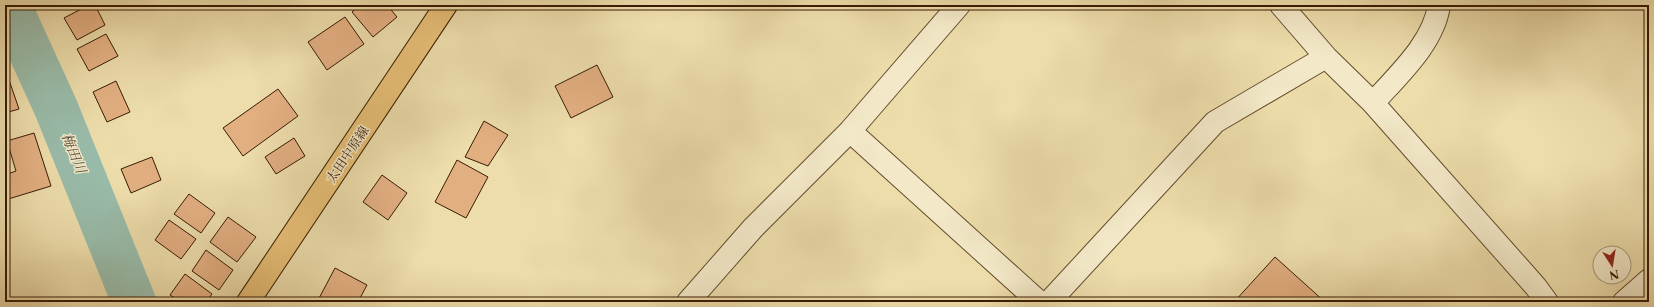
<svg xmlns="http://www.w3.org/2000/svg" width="1654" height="307" viewBox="0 0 1654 307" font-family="'Libre Caslon Text','Noto Serif JP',serif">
  <rect width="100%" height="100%" fill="#edddab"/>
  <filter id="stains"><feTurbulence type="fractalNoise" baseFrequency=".005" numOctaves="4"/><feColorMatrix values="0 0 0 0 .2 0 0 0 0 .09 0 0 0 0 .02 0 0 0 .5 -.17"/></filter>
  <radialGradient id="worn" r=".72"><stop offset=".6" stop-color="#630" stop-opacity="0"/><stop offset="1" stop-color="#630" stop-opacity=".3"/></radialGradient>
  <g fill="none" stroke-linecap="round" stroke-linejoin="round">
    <path stroke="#99bcaa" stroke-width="44" d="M9 5 56 108 134 302"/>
  </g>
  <path fill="#e2af81" stroke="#381a03" d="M64 5H73L66 9Z
    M89 5H95L105 25 77 40 64 18Z
    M360 5H387L397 17 373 37 352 12Z
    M345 17 364 44 327 70 308 42Z
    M106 34 118 56 89 71 77 49Z
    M597 65 613 97 571 118 555 86Z
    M9 80 19 109 5 113V81Z
    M116 81 130 112 107 122 93 92Z
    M278 89 298 116 243 156 223 128Z
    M484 121 508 135 488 166 465 157Z
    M34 133 51 186 5 200V175L16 171 7 141Z
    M294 138 305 156 276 174 265 157Z
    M152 157 161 180 131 193 121 169Z
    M457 160 488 177 466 218 435 202Z
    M382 175 407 193 388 220 363 202Z
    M189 194 215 213 201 233 174 214Z
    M228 217 256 237 237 262 210 242Z
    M169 220 196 239 181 259 155 240Z
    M206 250 233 270 219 290 192 271Z
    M1275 257 1325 302H1234Z
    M335 268 367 285 358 302H317Z
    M185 274 212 294 206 302H181L170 295Z"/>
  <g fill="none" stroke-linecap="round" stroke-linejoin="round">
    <defs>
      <path id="minor" d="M1281 5 1326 57 1373 103 1536 287 1547 302
        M1373 103C1397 76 1434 43 1439 5
        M850 131 1039 302
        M688 302 753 228 850 131 959 5
        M1049 302 1215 122 1326 57
        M1624 302 1649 280"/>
      <path id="major" d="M248 302 446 5"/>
    </defs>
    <use href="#minor" stroke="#654b2d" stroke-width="24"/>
    <use href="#major" stroke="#381a03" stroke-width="24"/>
    <use href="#minor" stroke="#f3e9c8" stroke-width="22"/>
    <use href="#major" stroke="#e6be76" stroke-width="22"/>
  </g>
  <g text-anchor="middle" stroke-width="3" stroke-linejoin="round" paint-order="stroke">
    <g font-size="13" fill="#381a03" stroke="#f3e9c8">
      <text transform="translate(347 154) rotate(-56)" y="5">太田中原線</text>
    </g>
    <g font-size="14" font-style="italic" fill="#554b35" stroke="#f3e9c8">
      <text transform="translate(74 153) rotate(68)" y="5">梅田川</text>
    </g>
  </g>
  <rect width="1654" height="307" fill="none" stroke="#edddab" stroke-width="20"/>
  <rect x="6" y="6" width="1642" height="295" fill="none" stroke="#381a03" stroke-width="2"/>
  <rect x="10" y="10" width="1634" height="287" fill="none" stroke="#381a03"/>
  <g transform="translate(1612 265) rotate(168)"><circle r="19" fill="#f3e9c8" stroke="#a89679"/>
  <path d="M0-3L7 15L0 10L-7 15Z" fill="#8f2418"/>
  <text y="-6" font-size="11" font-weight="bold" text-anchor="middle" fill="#381a03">N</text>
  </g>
  <rect width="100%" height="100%" filter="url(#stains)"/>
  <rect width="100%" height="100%" fill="url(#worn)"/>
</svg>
